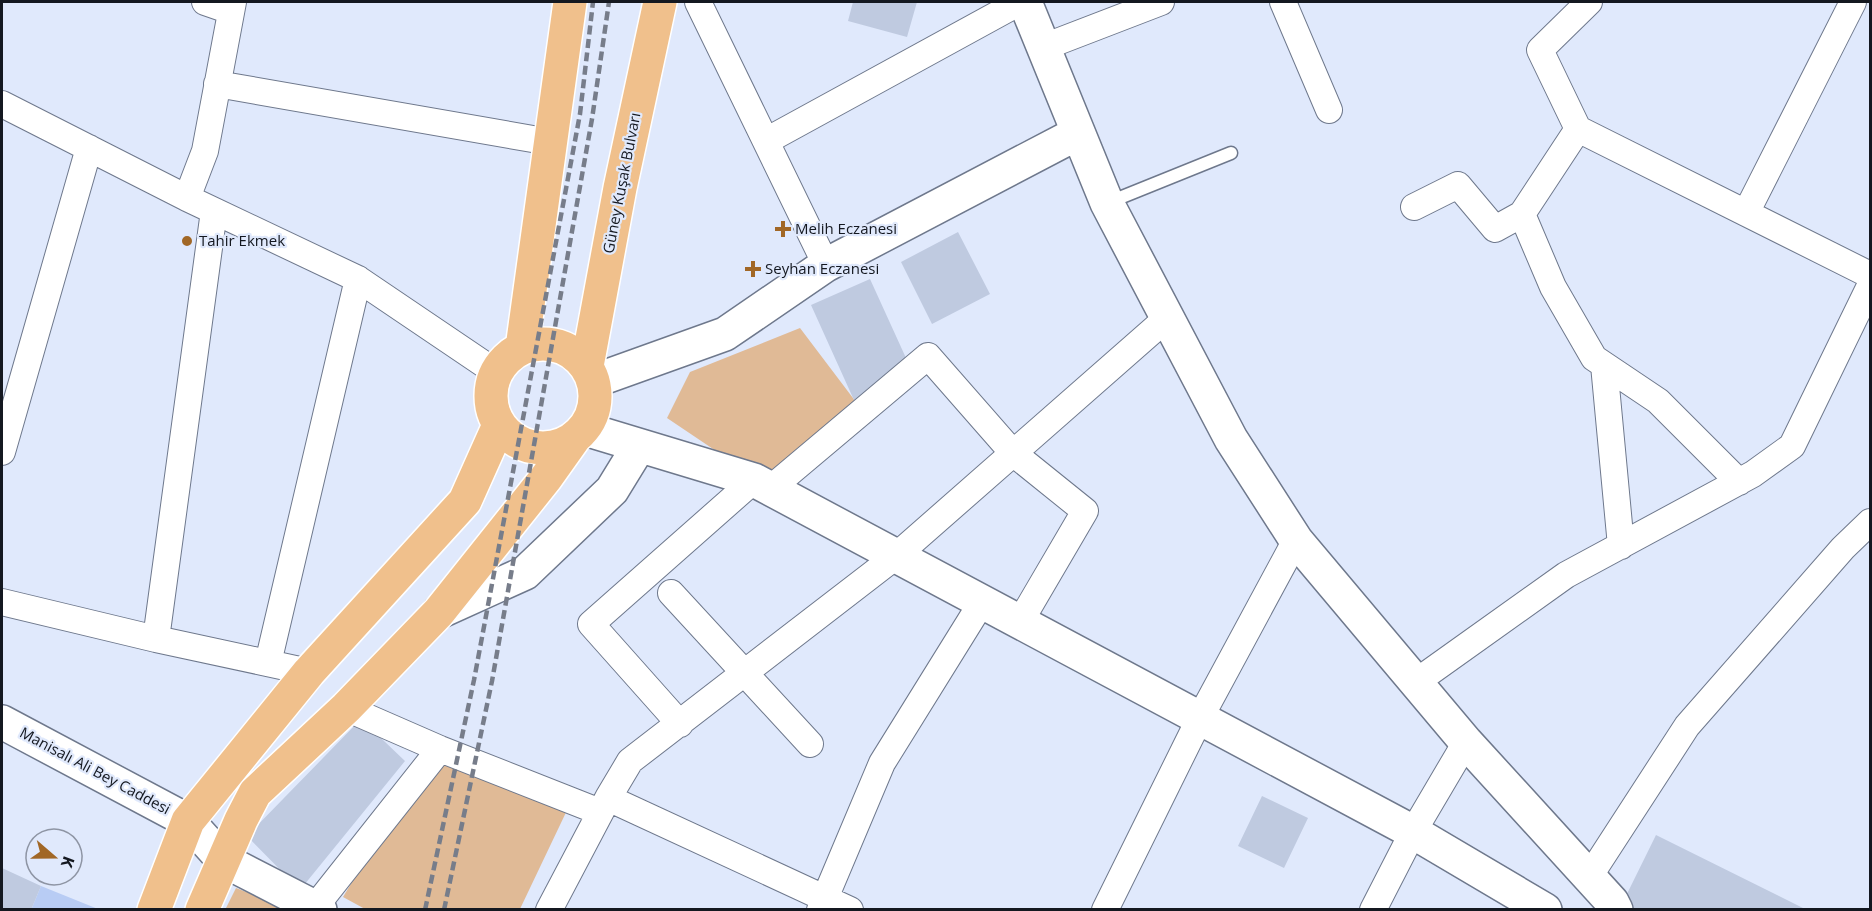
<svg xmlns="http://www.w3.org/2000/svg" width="1872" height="911" viewBox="0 0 1872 911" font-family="'Open Sans',sans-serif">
  <rect width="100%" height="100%" fill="#e0e9fc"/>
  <path fill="#e0ba96" d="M800 328 859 406 768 486 667 418 690 372Z
    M430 752 570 804 520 909H365L343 897Z
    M236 888 290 909 225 910Z"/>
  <path fill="#b8ccf4" d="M41 886 98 909 31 910Z"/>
  <path fill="#bfcae0" d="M853 2H917L907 37 848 21Z
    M958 232 990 294 932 324 901 262Z
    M870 279 911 369 858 409 811 305Z
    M361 719 405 761 300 890 247 836Z
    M1262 796 1308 818 1284 868 1238 846Z
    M1656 835 1807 910H1633L1622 904Z
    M2 868 41 886 31 910H2Z"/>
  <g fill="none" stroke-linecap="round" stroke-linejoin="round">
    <defs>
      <path id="lane" d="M1107 203 1231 153"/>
      <path id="street" d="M205 2 231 11
        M698 2 826 265
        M1283 2 1329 110
        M1589 2 1540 50 1578 129 1870 275
        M1044 47 1161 2
        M217 84 550 142
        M2 104 187 198 358 279 497 373
        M1578 129 1522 214 1553 287 1594 358 1658 401 1739 482
        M766 141 1020 2
        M187 198 205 151 233 2
        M1414 207 1458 185 1495 229 1522 214
        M1746 213 1853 2
        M1604 365 1621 546
        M2 452 89 148
        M770 489 928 356 1013 453 1085 511 1020 622
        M671 593 810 744
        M2 602 156 639 309 672
        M156 639 214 211
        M268 663 358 279
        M1416 682 1566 575 1753 474 1792 446 1870 286
        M346 708 440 749 600 812
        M680 724 591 624 754 480
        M608 798 630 761 896 556 1167 318
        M1589 877 1687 726 1843 548 1870 522
        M315 907 440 749
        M549 910 608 798 850 910
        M820 910 882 763 982 602
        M1105 910 1200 718 1296 540
        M1373 910 1413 832 1466 742"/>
      <path id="secondary" d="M1025 2 1107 203 1231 439 1296 540 1466 742 1612 902 1616 910
        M594 381 725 334 826 265 1078 133
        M585 429 754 480 1413 832 1545 910
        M439 612 525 573 612 490 639 446
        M2 722 188 821 223 860 320 910"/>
      <path id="primary" d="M491 396a52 52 0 1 1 104 0a52 52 0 1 1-104 0Z
        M522 348 570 2
        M587 366 620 188 660 2
        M154 910 188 821 309 672 465 501 499 425
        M202 910 241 820 255 793 346 708 439 612 546 478 573 440"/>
    </defs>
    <use href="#lane" stroke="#6e788c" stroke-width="15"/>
    <use href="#street" stroke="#6e788c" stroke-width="28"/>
    <use href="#secondary" stroke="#6e788c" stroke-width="36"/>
    <use href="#primary" stroke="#fff" stroke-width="36"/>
    <use href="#lane" stroke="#fff" stroke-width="12"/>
    <use href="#street" stroke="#fff" stroke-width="26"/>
    <use href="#secondary" stroke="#fff" stroke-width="33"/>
    <use href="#primary" stroke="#f0c08c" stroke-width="33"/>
    <path stroke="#777d8a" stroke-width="4.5" stroke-dasharray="9 4.5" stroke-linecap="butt" d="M425 910 474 680 580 114 593 2
      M444 910 492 681 592 119 609 2"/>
  </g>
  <g fill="#a16726" stroke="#e0e9fc" stroke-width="2">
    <path d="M780 220h6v6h6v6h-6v6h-6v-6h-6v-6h6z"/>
    <circle cx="187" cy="241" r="6"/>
    <path d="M750 260h6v6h6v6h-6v6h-6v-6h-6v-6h6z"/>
  </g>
  <g text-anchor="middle" stroke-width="4.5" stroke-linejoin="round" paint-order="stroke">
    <g font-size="15" fill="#141820" stroke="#e0e9fc">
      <text transform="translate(622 183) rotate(-79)" y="5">Güney Kuşak Bulvarı</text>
      <text transform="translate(95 771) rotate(28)" y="5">Manisalı Ali Bey Caddesi</text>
    </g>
    <g font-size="15" fill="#141820" stroke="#e0e9fc" text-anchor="start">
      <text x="795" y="234">Melih Eczanesi</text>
      <text x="199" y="246">Tahir Ekmek</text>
      <text x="765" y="274">Seyhan Eczanesi</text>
    </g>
  </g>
  <rect width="1872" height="911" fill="none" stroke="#141820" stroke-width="6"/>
  <g transform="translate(54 857) rotate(110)"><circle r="28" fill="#e0e9fc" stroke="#8e95a4" stroke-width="1.5"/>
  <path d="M0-4.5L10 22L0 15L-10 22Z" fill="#a16726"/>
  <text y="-9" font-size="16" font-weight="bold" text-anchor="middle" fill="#141820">K</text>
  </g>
</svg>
